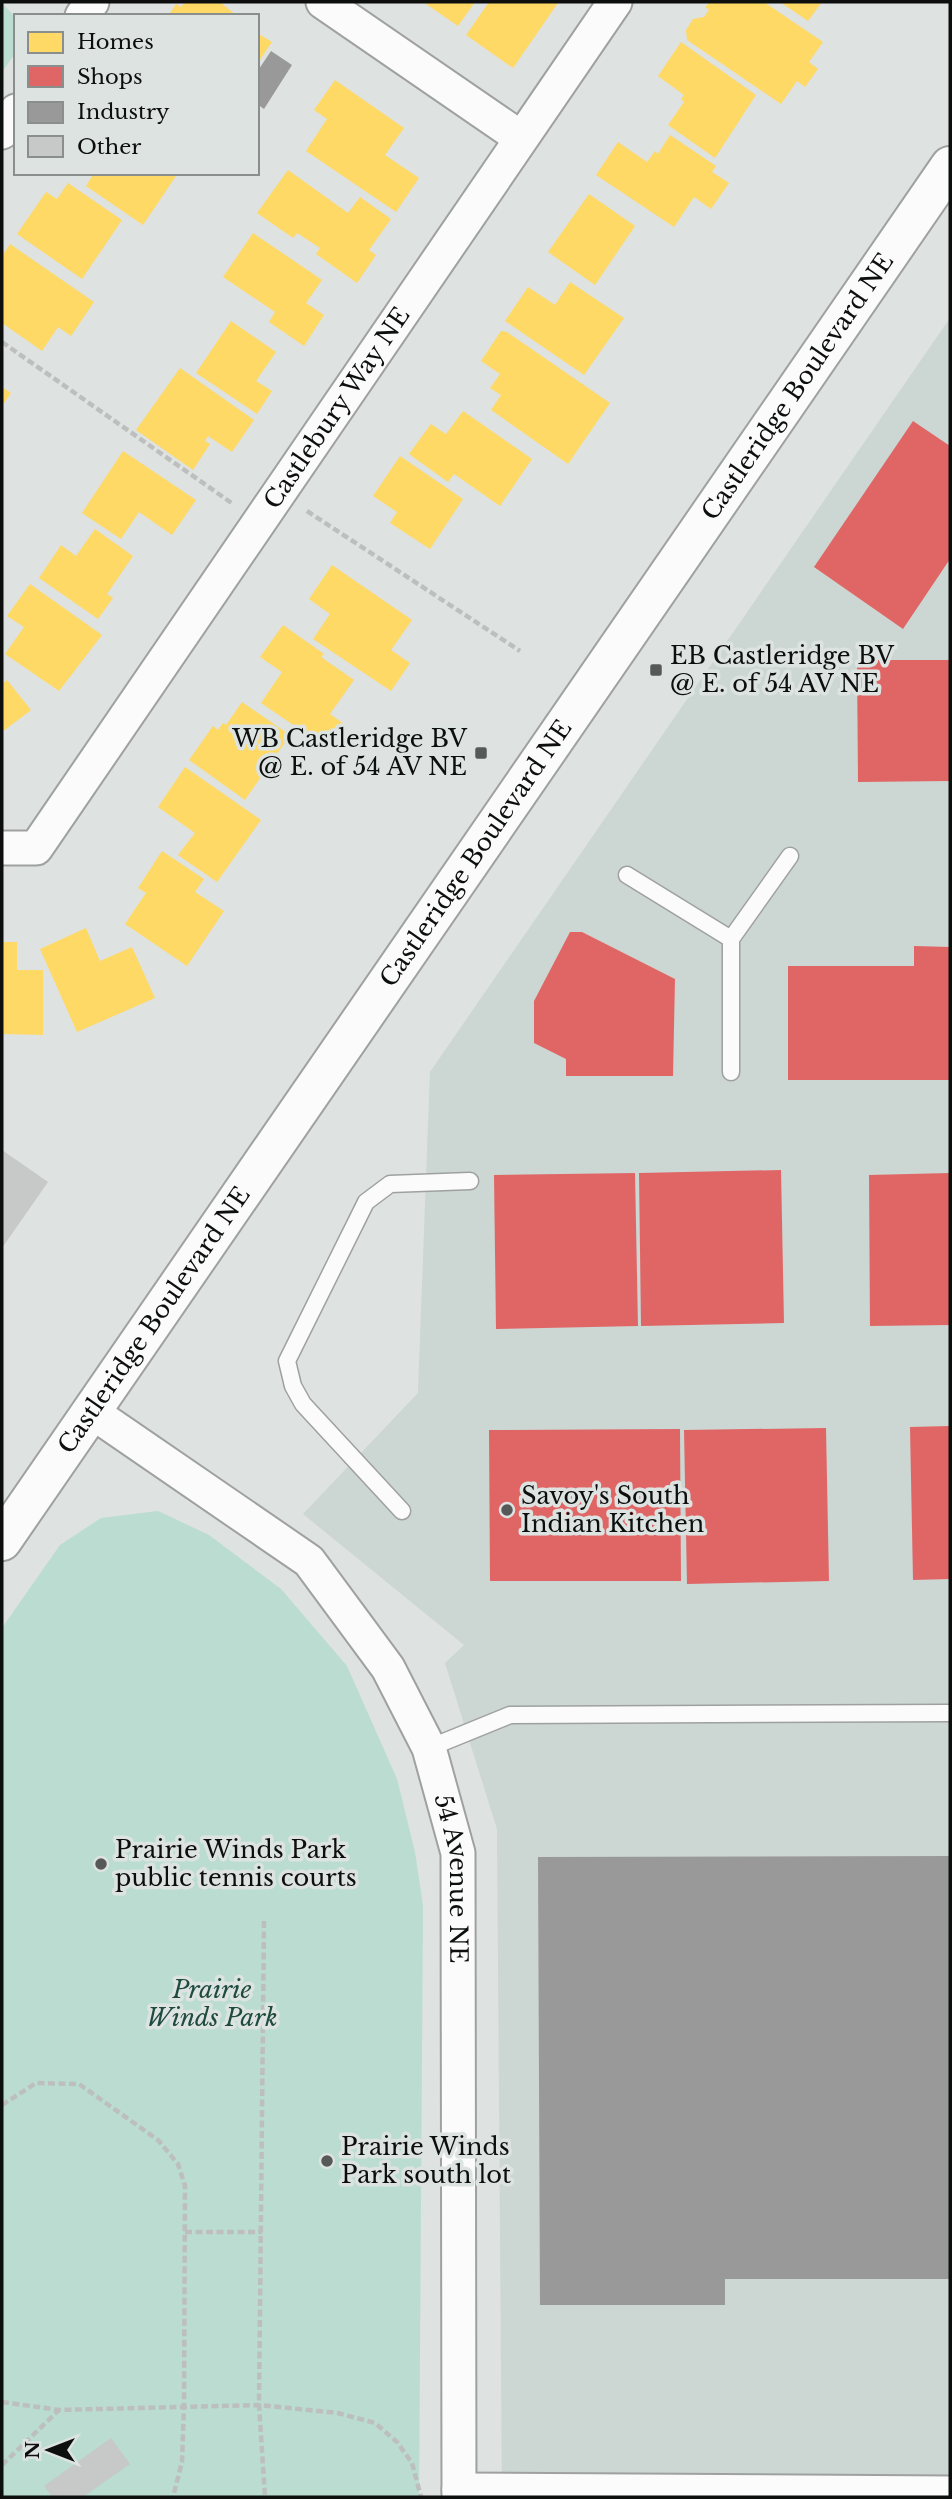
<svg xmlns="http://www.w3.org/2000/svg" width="952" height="2499" font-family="'Libre Baskerville',serif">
  <rect width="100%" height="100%" fill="#dee2e0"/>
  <polygon fill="#ccd6d2" points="950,318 950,2497 502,2497 497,1829 445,1663 464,1645 303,1514 418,1393 430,1072"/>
  <g fill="#badcd1">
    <polygon points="2,3 16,18 16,52 2,72"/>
    <polygon points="158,1511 209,1535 281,1589 347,1666 397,1779 415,1852 423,1906 419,2497 2,2497 2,1628 60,1545 101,1518"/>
  </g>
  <g fill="#ffd966">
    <polygon points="185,2 220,2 237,16 168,16 176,4 181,7"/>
    <polygon points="423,2 475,2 458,26"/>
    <polygon points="489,2 558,3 513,68 466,35"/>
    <polygon points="710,2 764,2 823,42 809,62 818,69 805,87 797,81 781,104 687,40 686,30 693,19 704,17 709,10 705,7"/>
    <polygon points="780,2 822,2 808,21"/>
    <polygon points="257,33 272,42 257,64"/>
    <polygon points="681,42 756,95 715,158 668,125 684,102 681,99 684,95 658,76"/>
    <polygon points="335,80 404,128 385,155 419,178 396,212 306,151 327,119 314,110"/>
    <polygon points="670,135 716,166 712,172 729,183 711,209 694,197 674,227 596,175 618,142 647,162 655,151 658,154"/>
    <polygon points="288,170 348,213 360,197 391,219 369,250 376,255 357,283 316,254 320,248 297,233 293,238 257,213"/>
    <polygon points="94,173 171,173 176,176 143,225 86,186"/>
    <polygon points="68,183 122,220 82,279 17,234 46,192 57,199"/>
    <polygon points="589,194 635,226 595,285 548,252"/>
    <polygon points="253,233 322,280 306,303 324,315 304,346 269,322 275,312 223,277"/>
    <polygon points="10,244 94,302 71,336 58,327 42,351 2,323 2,256"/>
    <polygon points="570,282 624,318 584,375 505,321 528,287 555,305"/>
    <polygon points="231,321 276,352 256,381 272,391 257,414 196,373"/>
    <polygon points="501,331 507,332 610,403 568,464 491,410 501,395 490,388 500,374 481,361"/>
    <polygon points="180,368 254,420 232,452 208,436 205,441 210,444 193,470 136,430"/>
    <polygon points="2,387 11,393 2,406"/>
    <polygon points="463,411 532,459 500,506 454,474 448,482 409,454 431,424 446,434"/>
    <polygon points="123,451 196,500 172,535 139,512 121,539 82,513"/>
    <polygon points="400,456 463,499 430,549 390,523 397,512 373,496"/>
    <polygon points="95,529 133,556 107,594 113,598 98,619 39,578 61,545 76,556"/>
    <polygon points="332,565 412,620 391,650 410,663 391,691 313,639 330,614 309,599"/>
    <polygon points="30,584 102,635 59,691 5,654 24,627 7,616"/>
    <polygon points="283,625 324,654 321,657 354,680 330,714 344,724 327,748 261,703 282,672 260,657"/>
    <polygon points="7,680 31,710 2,732 2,684"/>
    <polygon points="242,702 290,735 245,800 189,760 213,726 218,730 223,723 226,725"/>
    <polygon points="185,767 261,820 217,882 178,855 195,833 158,807"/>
    <polygon points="162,851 204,879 195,892 224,911 187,966 125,924 146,893 138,888"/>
    <polygon points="86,928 100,961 132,947 155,998 77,1032 40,949"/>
    <polygon points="2,942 17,942 17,970 43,970 43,1035 2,1034"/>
  </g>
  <g fill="#e06666">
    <polygon points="913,421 950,446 950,559 903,629 814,567"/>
    <polygon points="857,660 950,660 950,781 858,782"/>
    <polygon points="570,932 582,932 675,979 673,1076 566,1076 566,1059 534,1043 534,1001"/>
    <polygon points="914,946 950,947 950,1080 788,1080 788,966 914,966"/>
    <polygon points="781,1170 784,1323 641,1326 639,1173"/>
    <polygon points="635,1173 638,1326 496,1329 494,1175"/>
    <polygon points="950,1173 950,1325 870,1326 869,1175"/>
    <polygon points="950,1426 950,1579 913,1580 910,1427"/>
    <polygon points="826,1428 829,1581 687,1584 684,1430"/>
    <polygon points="680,1429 681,1581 490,1581 489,1430"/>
  </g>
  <g fill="#999">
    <polygon points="271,51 292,65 264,109 257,104 257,72"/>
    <polygon points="950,1856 950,2279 725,2279 725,2305 540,2305 538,1857"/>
  </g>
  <g fill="#c6c9c7">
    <polygon points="2,1150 48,1182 2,1248"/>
    <polygon points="111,2438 130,2464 83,2497 52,2497 44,2486"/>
  </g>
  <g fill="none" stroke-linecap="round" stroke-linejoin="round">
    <g stroke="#9fa1a0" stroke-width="19">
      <g id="lane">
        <polyline points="627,875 731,939"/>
        <polyline points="731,1072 731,939 790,856"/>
        <polyline points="402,1511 303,1404 293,1386 287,1361 366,1202 390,1184 470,1181"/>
        <polyline points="429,1748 510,1715 950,1713"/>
      </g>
    </g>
    <g stroke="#9fa1a0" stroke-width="37">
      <g id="street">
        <polyline points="323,2 521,138"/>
        <polyline points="82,16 92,2"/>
        <polyline points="2,132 16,111"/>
        <path id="s1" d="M2,848h34l579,-846"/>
        <path id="s2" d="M92,1412l217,149 79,107 41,80 29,105 1,644"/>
        <polyline points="459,2490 950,2493"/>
      </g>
    </g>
    <g stroke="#9fa1a0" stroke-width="42">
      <g id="secondary">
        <path id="s3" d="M2,1541l948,-1375"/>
      </g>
    </g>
    <g stroke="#bdbfbe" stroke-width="4.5" stroke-dasharray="7 3.5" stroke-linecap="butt">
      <polyline points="2,342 233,504"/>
      <polyline points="307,511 520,651"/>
      <polyline points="264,1921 259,2405 265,2497"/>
      <polyline points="2,2105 36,2083 79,2084 158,2140 178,2164 185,2186 184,2406 182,2462 173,2497"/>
      <polyline points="185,2232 262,2232"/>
      <polyline points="2,2402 59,2410 259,2405 338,2413 375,2423 397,2442 412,2463 421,2497"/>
      <polyline points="2,2465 59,2410"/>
    </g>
    <use href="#lane" stroke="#fafbfa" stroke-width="16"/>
    <use href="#street" stroke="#fafbfa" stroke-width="33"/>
    <use href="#secondary" stroke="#fafbfa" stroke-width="38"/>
  </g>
  <g fill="#565958" stroke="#dde3e1" stroke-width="2.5">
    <rect x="649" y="663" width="14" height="14" rx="3.5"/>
    <rect x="474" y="746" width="14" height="14" rx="3.5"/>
    <circle cx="507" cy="1510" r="7"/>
    <circle cx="101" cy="1864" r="7"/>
    <circle cx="327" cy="2161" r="7"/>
  </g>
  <g text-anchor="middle" stroke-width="7" stroke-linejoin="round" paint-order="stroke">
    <g font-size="24" fill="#0d0f0e" stroke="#dde3e1">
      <text dy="8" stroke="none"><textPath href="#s3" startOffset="1402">Castleridge Boulevard NE</textPath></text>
      <text dy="8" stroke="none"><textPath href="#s1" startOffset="567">Castlebury Way NE</textPath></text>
      <text dy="8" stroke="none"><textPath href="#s3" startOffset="835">Castleridge Boulevard NE</textPath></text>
      <text dy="8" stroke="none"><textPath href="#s3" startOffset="268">Castleridge Boulevard NE</textPath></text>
      <text dy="8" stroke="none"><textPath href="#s2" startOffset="620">54 Avenue NE</textPath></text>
    </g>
    <g font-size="24" fill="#0d0f0e" stroke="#dde3e1" text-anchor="start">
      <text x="670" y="664">EB Castleridge BV<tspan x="670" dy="28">@ E. of 54 AV NE</tspan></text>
      <text x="467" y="747" text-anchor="end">WB Castleridge BV<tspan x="467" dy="28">@ E. of 54 AV NE</tspan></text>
      <text x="521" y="1504">Savoy's South<tspan x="521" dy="28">Indian Kitchen</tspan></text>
      <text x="115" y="1858">Prairie Winds Park<tspan x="115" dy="28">public tennis courts</tspan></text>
      <text x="341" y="2155">Prairie Winds<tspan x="341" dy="28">Park south lot</tspan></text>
    </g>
    <g font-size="24" font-style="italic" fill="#1e4b3e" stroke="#dde3e1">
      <text x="212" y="1998">Prairie<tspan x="212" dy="28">Winds Park</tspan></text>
    </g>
  </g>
  <rect width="952" height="2499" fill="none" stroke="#0d0f0e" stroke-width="7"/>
  <rect x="14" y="14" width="245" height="161" fill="#dde3e1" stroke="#8a8e8d" stroke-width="2"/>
  <rect x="28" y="32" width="35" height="21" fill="#ffd966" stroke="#8a8e8d" stroke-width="2"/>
  <text x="77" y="49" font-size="21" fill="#0d0f0e">Homes</text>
  <rect x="28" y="66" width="35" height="21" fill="#e06666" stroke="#8a8e8d" stroke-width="2"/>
  <text x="77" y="84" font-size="21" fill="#0d0f0e">Shops</text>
  <rect x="28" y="102" width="35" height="21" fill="#999999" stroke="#8a8e8d" stroke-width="2"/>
  <text x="77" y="119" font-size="21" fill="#0d0f0e">Industry</text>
  <rect x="28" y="136" width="35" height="21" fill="#c6c9c7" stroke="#8a8e8d" stroke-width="2"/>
  <text x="77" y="154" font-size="21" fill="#0d0f0e">Other</text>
  <g transform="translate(49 2450) rotate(270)" stroke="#dde3e1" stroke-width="5" paint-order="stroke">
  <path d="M0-5L12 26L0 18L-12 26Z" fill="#0d0f0e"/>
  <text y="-10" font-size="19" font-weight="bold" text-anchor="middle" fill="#0d0f0e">N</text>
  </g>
</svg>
